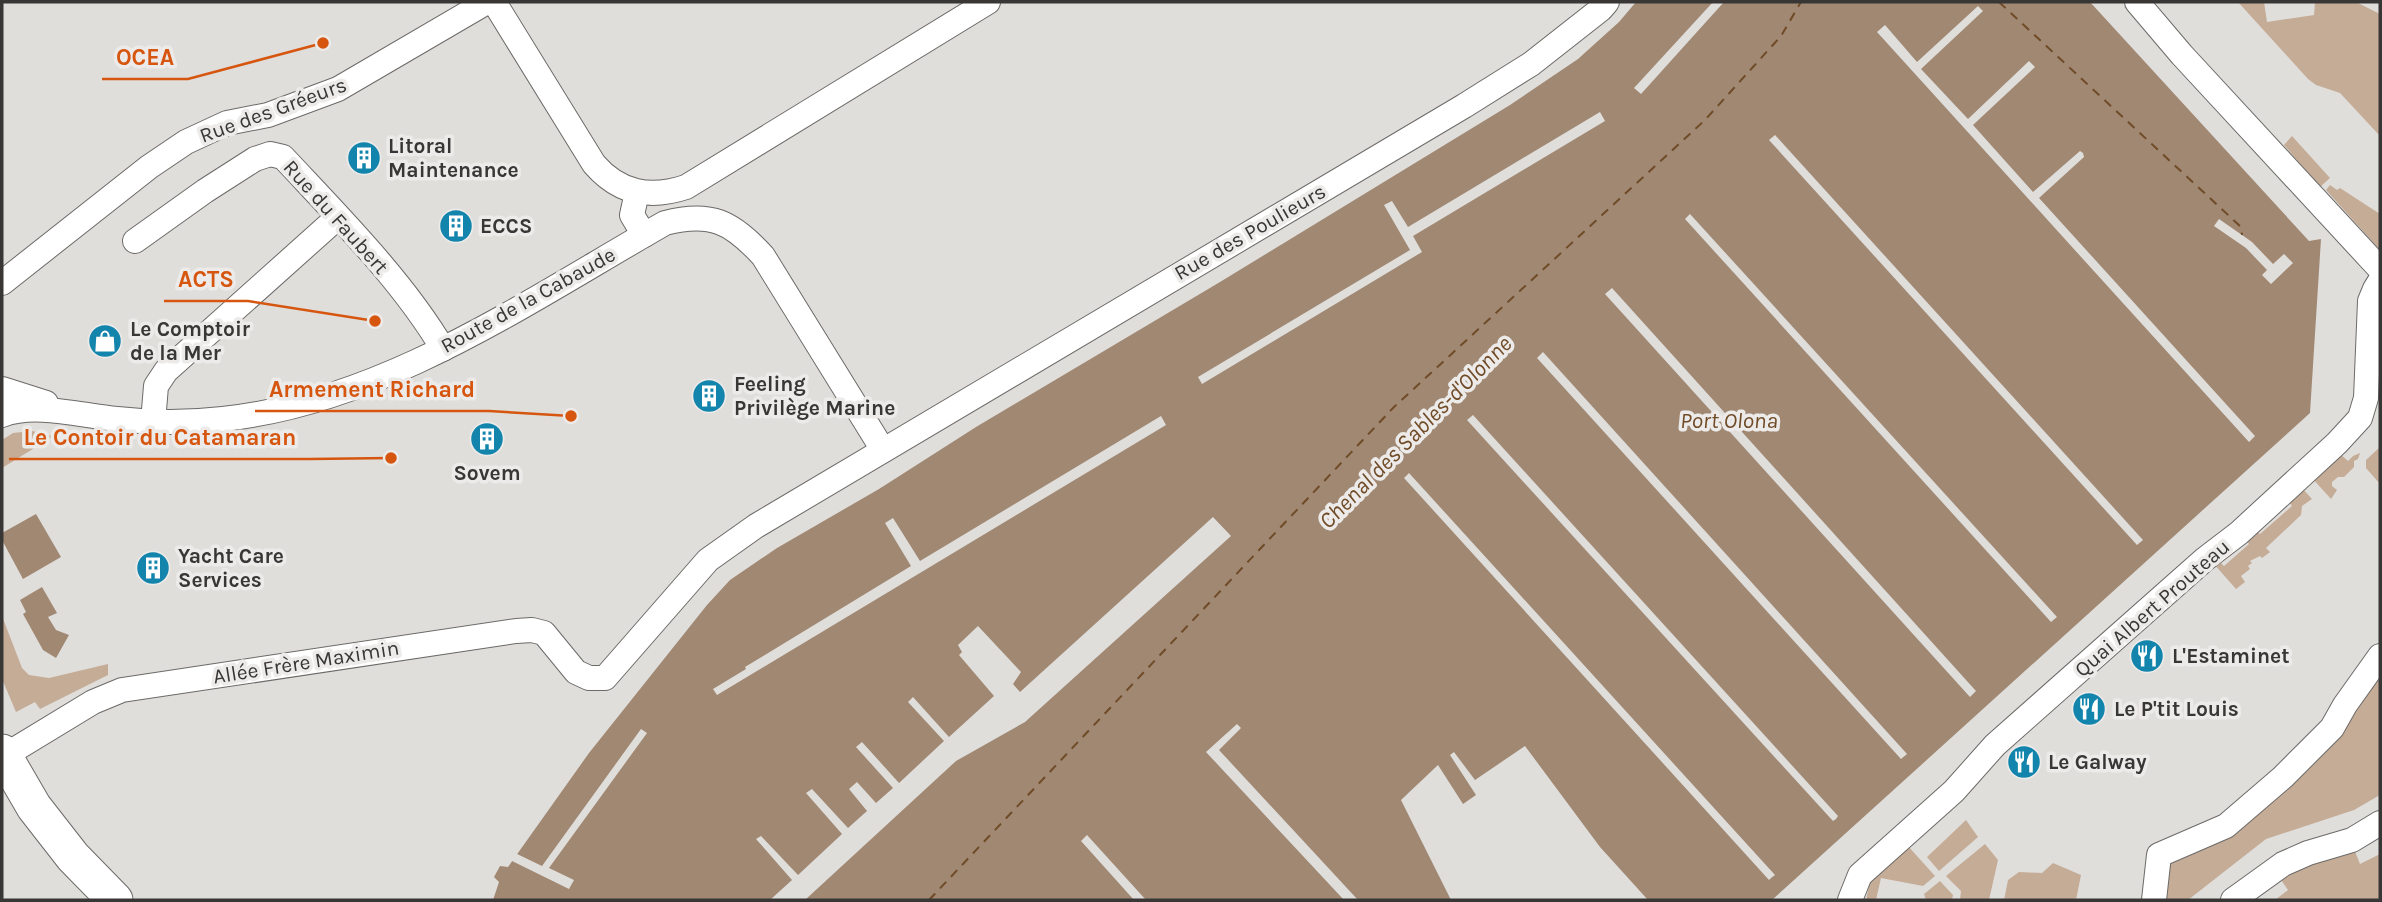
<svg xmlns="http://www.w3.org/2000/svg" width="2382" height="902" font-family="Karla,sans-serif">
  <rect width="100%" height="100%" fill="#e0dedb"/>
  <g fill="#c5ac97">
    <polygon points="2238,2 2264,2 2267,22 2314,15 2315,2 2356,2 2380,14 2380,136 2340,93 2316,85 2308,79"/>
    <polygon points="2292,136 2330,178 2320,187 2284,145"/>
    <polygon points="2330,185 2337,190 2340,188 2380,214 2380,250 2326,190"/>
    <polygon points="32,431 54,436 2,468 2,440 13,433"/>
    <polygon points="2380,447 2380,484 2366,468 2366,460"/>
    <polygon points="2360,453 2358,459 2354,461 2354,467 2344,477 2338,477 2332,482 2332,486 2337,490 2331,499 2312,478 2340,454 2348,461 2353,456"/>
    <polygon points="2301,487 2312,499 2302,506 2301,515 2266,548 2270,552 2262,558 2260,556 2250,561 2252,563 2248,566 2250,569 2241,576 2245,582 2236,589 2213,563 2217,559 2224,566 2249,544 2244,538 2254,529 2260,534 2292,506 2287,499"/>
    <polygon points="2,616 22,668 29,675 49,678 108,664 108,675 40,709 35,702 16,712 2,679"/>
    <polygon points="2380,674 2380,795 2354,810 2266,839 2188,900 2163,900 2168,860 2226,834"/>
    <polygon points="1966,820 1978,837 1939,871 1927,857"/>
    <polygon points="1985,844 1998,860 1989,900 1960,900 1961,891 1946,876"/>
    <polygon points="2352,844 2360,864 2380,854 2380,897 2377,900 2275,900 2288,890 2279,877"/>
    <polygon points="1908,846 1935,876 1923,886 1881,878 1876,900 1866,900 1870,882"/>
    <polygon points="2053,863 2081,875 2076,900 2004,900 2008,880 2019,872 2042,873"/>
    <polygon points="1940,881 1953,895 1952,900 1926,900 1924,894"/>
  </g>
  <g fill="#a08873">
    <polygon points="1636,2 2090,2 2309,241 2321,239 2310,413 1772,900 1648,900 1600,847 1525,746 1475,780 1454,752 1450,755 1476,795 1463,804 1438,765 1401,800 1451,900 493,900 499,882 494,877 500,866 508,867 589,753 707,605 730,580 777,548 879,489 976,427 1220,282 1510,105 1578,59 1619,22"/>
    <polygon points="36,514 61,557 23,579 2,540 2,533"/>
    <polygon points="42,587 57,613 48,617 56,630 69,635 56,658 43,650 23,614 26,612 20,600"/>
  </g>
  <g fill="#e0dedb">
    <polygon points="1713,2 1724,2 1641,94 1634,88"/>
    <polygon points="1978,6 1983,11 1921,69 1968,119 2029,61 2035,67 1973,125 2033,192 2080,151 2083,153 2084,157 2039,198 2255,436 2249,442 1877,32 1885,25 1917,62"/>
    <polygon points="1600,112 1605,121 1413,236 1422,252 1202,384 1198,377 1410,250 1384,205 1392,201 1408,227"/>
    <polygon points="1775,135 2143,540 2137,545 1769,140"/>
    <polygon points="1690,214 2057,617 2051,622 1685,219"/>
    <polygon points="2219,219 2252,242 2273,264 2284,254 2293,263 2271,284 2262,275 2267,270 2246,248 2214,226"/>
    <polygon points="1612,288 1976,691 1970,697 1605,294"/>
    <polygon points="1543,352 1907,754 1901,759 1537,358"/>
    <polygon points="1473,415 1838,816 1836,819 1833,821 1467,420"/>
    <polygon points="1161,416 1166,425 717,695 713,689 746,669 745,667 911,566 885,523 893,518 920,561"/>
    <polygon points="1409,473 1775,875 1771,878 1769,880 1404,478"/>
    <polygon points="1213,517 1231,536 1025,722 956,761 805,900 770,900 792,880 756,839 761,836 798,875 842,834 806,793 812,789 848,828 867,811 849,789 857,782 876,803 893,788 856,747 862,742 899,783 944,741 908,702 913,697 949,737 994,696 959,655 962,652 958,645 978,626 1021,672 1013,684 1020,692"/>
    <polygon points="1237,724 1241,728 1219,750 1358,900 1344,900 1206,752"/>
    <polygon points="641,729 647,733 549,868 574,880 569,889 510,860 515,853 542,866"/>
    <polygon points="1087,835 1146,900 1134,900 1081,841"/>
  </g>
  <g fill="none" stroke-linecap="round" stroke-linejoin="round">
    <g stroke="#704b27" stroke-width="2" stroke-dasharray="9 7" stroke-linecap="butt">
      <polyline points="1999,2 2241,227 2242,235"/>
      <polyline points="929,900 1393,408 1705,120 1781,36 1801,2"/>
    </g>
    <g stroke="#6c6a68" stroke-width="26">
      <g id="minor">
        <path d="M494,2l100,162c25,29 56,35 92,23l302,-185"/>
        <polyline points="2137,2 2182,55 2380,269"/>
        <polyline points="637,192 632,215 644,235"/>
        <path d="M135,241l70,-50 50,-32 15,-5 13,3c54,58 120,124 160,192"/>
        <polyline points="2,283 149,167 186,142 227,123 268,115 338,89 487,2"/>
        <polyline points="2,389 46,403"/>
        <path d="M2,415c33,-13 80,1 115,4 35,4 71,4 106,0 161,-17 305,-118 442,-196 46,-12 67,-1 98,33l120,194"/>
        <polyline points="153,422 156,386 166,371 338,217"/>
        <polyline points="4,756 93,702 122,690 516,631 532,630 544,633 576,672 589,678 605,678 708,560 756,526 1464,106 1531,64 1601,9 1607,2"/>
        <polyline points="1850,900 1860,875 1954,791 1995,745 2205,559 2239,533 2337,443 2360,418 2366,398 2370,301 2375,289 2380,281"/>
        <polyline points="2154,900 2159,855 2226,826 2283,777 2332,728 2345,705 2380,656"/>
        <polyline points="2233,900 2283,864 2308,853 2352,840 2380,823"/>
      </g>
    </g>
    <g stroke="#6c6a68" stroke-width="37">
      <polyline id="secondary" points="2,752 34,807 73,857 115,900"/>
    </g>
    <use href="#minor" stroke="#fff" stroke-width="24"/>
    <use href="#secondary" stroke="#fff" stroke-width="35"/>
  </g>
  <defs>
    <g id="building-disc" transform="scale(1.75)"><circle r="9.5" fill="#1384ab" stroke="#edebe9"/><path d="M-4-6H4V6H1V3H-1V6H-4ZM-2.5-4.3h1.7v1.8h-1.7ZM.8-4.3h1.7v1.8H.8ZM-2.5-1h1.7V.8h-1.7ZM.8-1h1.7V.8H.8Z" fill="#fff"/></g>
    <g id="shop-disc" transform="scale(1.75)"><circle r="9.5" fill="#1384ab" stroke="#edebe9"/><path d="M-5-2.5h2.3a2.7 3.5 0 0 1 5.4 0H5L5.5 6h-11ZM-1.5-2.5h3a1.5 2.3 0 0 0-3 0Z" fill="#fff"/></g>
    <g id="restaurant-disc" transform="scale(1.75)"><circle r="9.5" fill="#1384ab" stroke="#edebe9"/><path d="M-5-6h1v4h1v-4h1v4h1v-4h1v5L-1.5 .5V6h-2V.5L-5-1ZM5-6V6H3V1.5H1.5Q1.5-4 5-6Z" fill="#fff"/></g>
  </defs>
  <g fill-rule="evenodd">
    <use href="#building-disc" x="364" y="158"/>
    <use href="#building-disc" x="456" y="226"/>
    <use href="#shop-disc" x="105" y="341"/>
    <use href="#building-disc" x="709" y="396"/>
    <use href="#building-disc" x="487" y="439"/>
    <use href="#building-disc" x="153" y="568"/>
    <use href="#restaurant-disc" x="2147" y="656"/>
    <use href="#restaurant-disc" x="2089" y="709"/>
    <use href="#restaurant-disc" x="2024" y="762"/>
  </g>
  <g text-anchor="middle" stroke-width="7" stroke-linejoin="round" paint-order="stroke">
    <g font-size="21" fill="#383736" stroke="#edebe9">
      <text transform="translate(273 110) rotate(-20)" y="7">Rue des Gréeurs</text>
      <text transform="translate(336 217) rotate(48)" y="7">Rue du Faubert</text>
      <text transform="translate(1250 232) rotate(-30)" y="7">Rue des Poulieurs</text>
      <text transform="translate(528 300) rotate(-29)" y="7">Route de la Cabaude</text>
      <text transform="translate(2152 608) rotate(-41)" y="7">Quai Albert Prouteau</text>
      <text transform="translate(306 662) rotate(-9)" y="7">Allée Frère Maximin</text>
    </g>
    <g font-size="21" font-weight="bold" fill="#383736" stroke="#edebe9" text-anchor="start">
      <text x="388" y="153">Litoral<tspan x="388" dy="24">Maintenance</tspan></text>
      <text x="480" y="233">ECCS</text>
      <text x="130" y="336">Le Comptoir<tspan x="130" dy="24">de la Mer</tspan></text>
      <text x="734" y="391">Feeling<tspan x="734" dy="24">Privilège Marine</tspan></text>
      <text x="487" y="480" text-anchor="middle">Sovem</text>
      <text x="178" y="563">Yacht Care<tspan x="178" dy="24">Services</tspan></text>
      <text x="2172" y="663">L'Estaminet</text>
      <text x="2114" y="716">Le P'tit Louis</text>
      <text x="2048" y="769">Le Galway</text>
    </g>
    <g font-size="23" font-style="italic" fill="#704b27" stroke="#edebe9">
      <text x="1729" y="428">Port Olona</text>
      <text transform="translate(1415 432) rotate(-45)" y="8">Chenal des Sables-d'Olonne</text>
    </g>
  </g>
  <path fill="none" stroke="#d65610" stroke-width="2.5" d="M323 43L188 79H102M375 321L248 301H164M571 416L489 411H255M391 458L310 459H9"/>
  <g fill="#d65610" stroke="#edebe9" stroke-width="2.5">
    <circle cx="323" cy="43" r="7"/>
    <circle cx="375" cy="321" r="7"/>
    <circle cx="571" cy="416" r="7"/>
    <circle cx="391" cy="458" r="7"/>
  </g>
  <g font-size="23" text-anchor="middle" font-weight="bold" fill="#d65610" stroke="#edebe9" stroke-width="7" stroke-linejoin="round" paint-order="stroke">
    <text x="145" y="65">OCEA</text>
    <text x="206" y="287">ACTS</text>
    <text x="372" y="397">Armement Richard</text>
    <text x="160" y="445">Le Contoir du Catamaran</text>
  </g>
  <rect width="2382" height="902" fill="none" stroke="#383736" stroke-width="7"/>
</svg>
